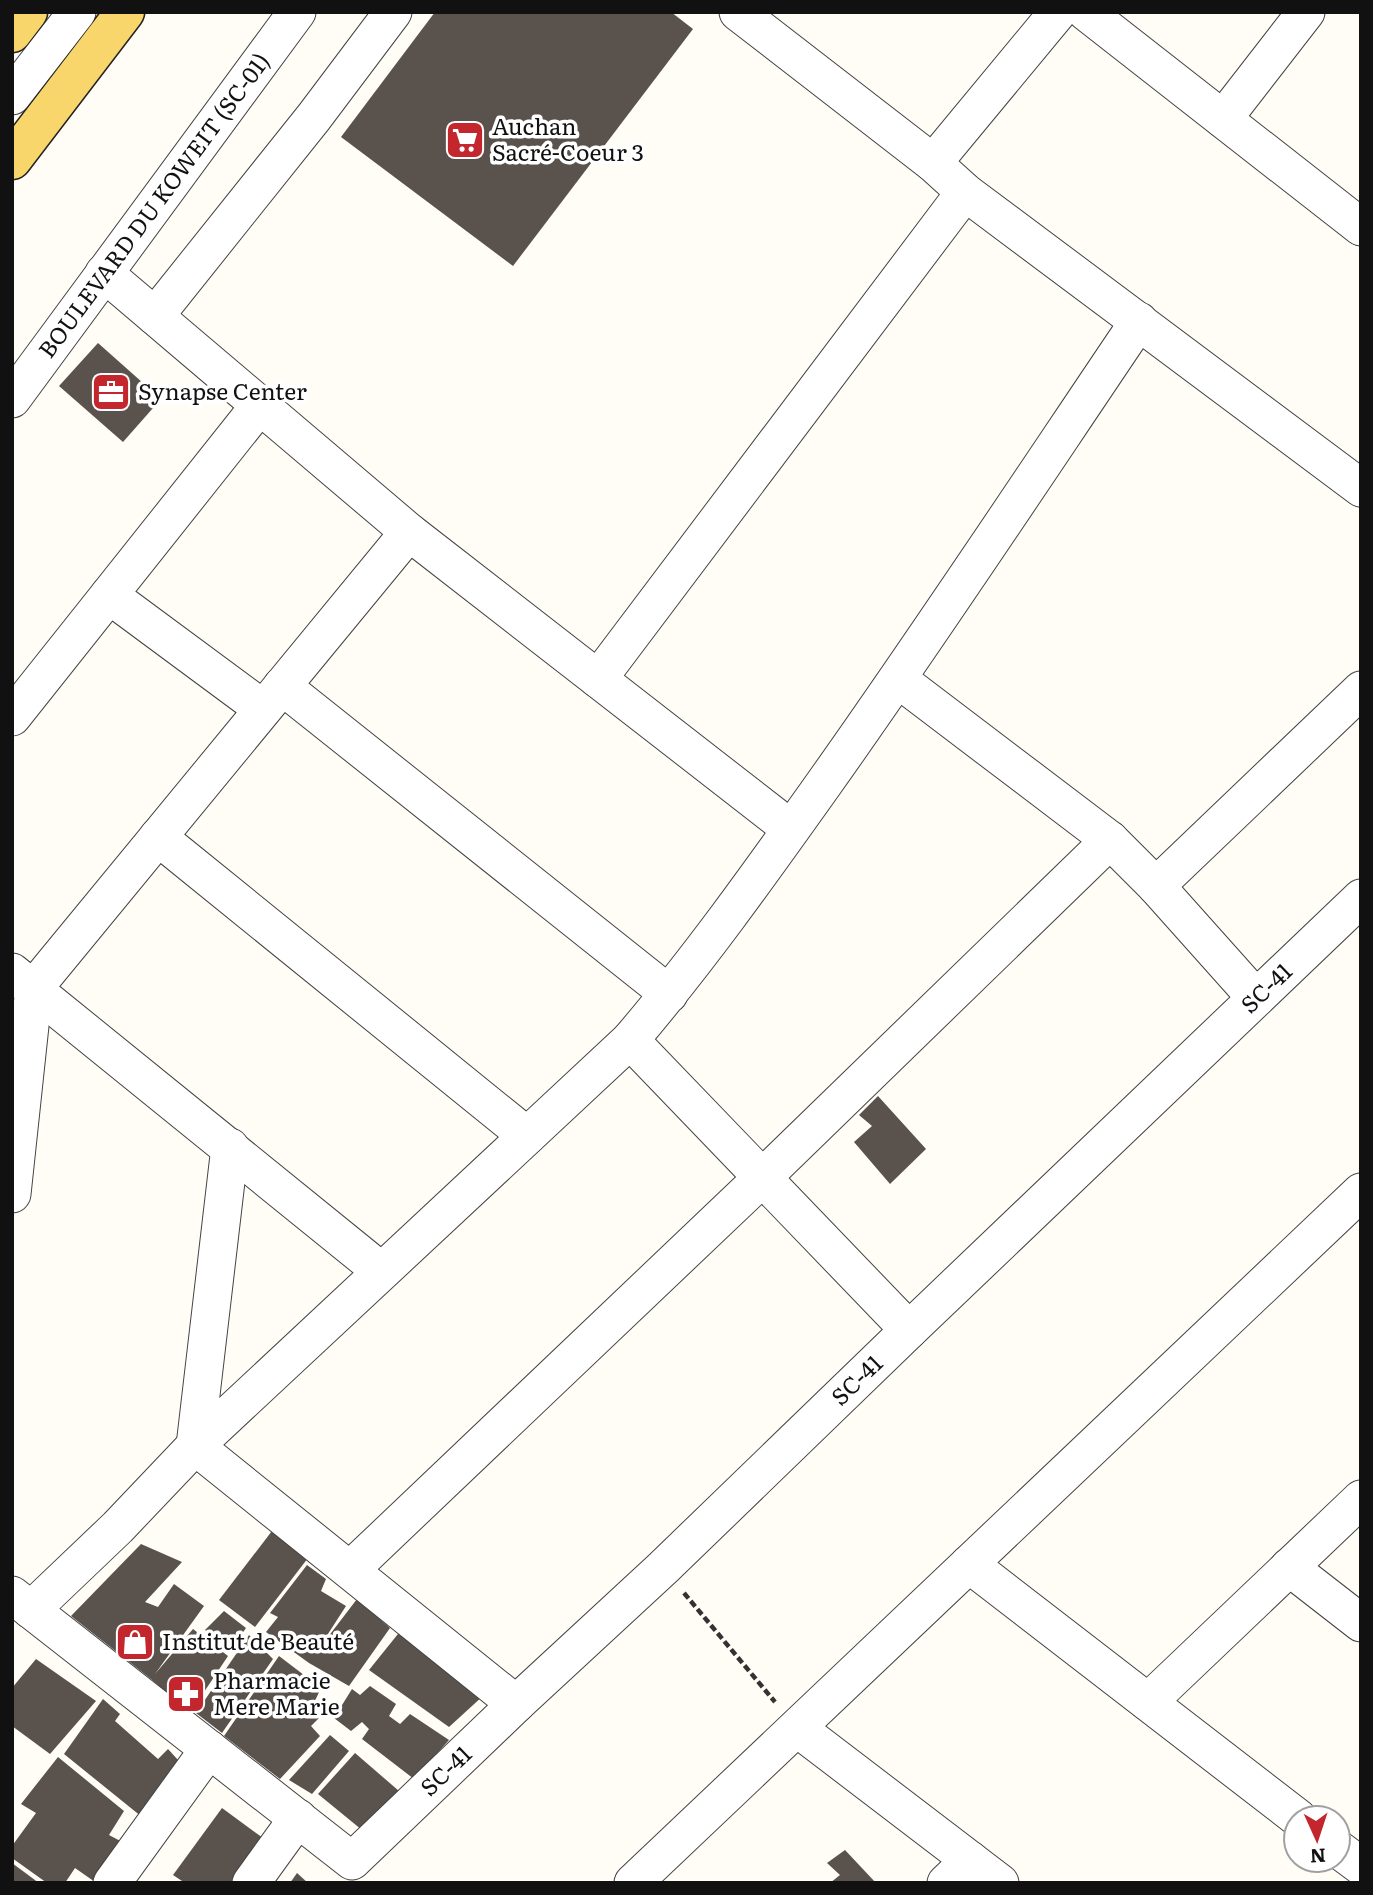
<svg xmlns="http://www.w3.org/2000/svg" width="1373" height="1895" font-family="Literata,serif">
  <rect width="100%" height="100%" fill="#fffdf5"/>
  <g fill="#5a524d">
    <polygon points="435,12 671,12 693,29 513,266 341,137"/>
    <polygon points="98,343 161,399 123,442 59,386"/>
    <polygon points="878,1096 926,1149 890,1184 854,1142 872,1126 859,1115"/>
    <polygon points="275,1527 308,1558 255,1627 219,1600"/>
    <polygon points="141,1544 182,1562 145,1602 158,1607 174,1584 204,1606 155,1674 193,1629 228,1656 190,1713 151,1679 71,1616"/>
    <polygon points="307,1565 326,1579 321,1591 346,1606 315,1654 357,1599 390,1628 349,1686 309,1663 266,1632 278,1617 270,1613"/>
    <polygon points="224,1611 246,1628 232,1648 205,1630"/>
    <polygon points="402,1629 484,1695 449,1727 369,1670"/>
    <polygon points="249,1635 273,1659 222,1733 196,1713"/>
    <polygon points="279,1656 321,1688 312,1707 321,1716 311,1726 320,1736 280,1779 224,1736"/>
    <polygon points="36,1659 96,1701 50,1754 12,1726 12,1688"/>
    <polygon points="370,1686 396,1704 389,1716 400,1724 410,1714 449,1740 414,1779 362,1739 369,1729 362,1722 351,1731 334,1718 352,1689 360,1695"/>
    <polygon points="103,1699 120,1714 115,1721 158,1759 168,1749 178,1760 179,1780 142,1817 64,1754"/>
    <polygon points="330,1735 349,1751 312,1794 289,1780"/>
    <polygon points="355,1753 399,1791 362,1830 318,1794"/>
    <polygon points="58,1757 124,1811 109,1835 126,1844 95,1882 75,1868 65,1883 47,1883 12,1858 12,1846 36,1813 21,1804"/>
    <polygon points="222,1808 263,1838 231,1883 185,1883 173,1875"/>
    <polygon points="845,1850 876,1883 830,1883 840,1875 827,1863"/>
    <polygon points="12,1863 39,1883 12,1883"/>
    <polygon points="297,1873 308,1883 290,1883"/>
  </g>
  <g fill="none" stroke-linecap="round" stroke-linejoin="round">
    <g stroke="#444" stroke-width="39">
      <g id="minor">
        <polyline points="738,12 933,163 965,192 1361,488"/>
        <polyline points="1086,12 1361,227"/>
        <polyline points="12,96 77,12"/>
        <polyline points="1223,119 1306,12"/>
        <polyline points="933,163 1058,12"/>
        <polyline points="104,273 409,532 791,829"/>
        <polyline points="155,316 314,117 393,12"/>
        <path id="s1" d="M12,399l285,-387"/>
        <polyline points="109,595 263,709"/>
        <polyline points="598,679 965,192"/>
        <polyline points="898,679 1110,840 1156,886 1256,998"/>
        <polyline points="282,686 669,994"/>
        <polyline points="12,717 260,405"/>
        <polyline points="158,837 527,1136"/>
        <polyline points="1156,886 1361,690"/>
        <polyline points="12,972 381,1271"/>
        <polyline points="630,1040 909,1330"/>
        <polyline points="230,1147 195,1446 516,1704"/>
        <polyline points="12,1194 34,988 409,532"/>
        <polyline points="969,1564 1298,1818"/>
        <polyline points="1289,1567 1361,1623"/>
        <polyline points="350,1570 762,1178 1110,840"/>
        <path id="s2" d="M12,1595l340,266 164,-157 147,-136 246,-238 452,-432"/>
        <path d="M31,1610l87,-83 77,-81 435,-406c70,-82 133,-171 195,-258 108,-152 210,-307 314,-461"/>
        <polyline points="1148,1702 1361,1499"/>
        <polyline points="797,1728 1000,1883"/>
        <polyline points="1338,1849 1361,1866"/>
        <polyline points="112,1883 209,1749"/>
        <polyline points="251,1883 298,1818"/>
        <polyline points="633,1883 1361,1192"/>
        <polyline points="946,1883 970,1860"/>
      </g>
    </g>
    <g stroke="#222" stroke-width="41">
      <g id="major">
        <polyline points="12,33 28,12"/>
        <polyline points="12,160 125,12"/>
      </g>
    </g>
    <polyline stroke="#333" stroke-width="4.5" stroke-dasharray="7 3.5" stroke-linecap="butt" points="684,1593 775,1702"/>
    <use href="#minor" stroke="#fff" stroke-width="37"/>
    <use href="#major" stroke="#f9d66b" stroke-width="38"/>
  </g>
  <defs>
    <g id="supermarket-square" transform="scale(2.0125)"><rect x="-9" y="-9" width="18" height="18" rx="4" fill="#c4262e" stroke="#fff"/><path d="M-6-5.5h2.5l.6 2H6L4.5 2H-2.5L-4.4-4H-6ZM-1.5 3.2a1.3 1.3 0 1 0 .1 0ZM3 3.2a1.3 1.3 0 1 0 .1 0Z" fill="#fff"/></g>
    <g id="office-square" transform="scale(2.0125)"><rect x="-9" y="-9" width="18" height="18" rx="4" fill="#c4262e" stroke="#fff"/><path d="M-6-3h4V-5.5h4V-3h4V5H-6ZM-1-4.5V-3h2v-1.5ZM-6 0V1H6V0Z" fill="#fff"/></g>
    <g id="shop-square" transform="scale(2.0125)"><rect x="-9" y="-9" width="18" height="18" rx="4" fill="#c4262e" stroke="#fff"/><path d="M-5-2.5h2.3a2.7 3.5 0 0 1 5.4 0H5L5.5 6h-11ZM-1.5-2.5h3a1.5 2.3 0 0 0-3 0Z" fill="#fff"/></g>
    <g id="pharmacy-square" transform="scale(2.0125)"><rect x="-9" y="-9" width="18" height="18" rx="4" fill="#c4262e" stroke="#fff"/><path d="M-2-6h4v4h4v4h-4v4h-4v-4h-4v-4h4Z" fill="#fff"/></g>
  </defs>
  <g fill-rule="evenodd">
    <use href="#supermarket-square" x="465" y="140"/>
    <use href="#office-square" x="111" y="392"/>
    <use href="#shop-square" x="135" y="1642"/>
    <use href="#pharmacy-square" x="186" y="1694"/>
  </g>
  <g text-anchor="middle" stroke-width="7" stroke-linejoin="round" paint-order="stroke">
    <g font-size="23" fill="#111" stroke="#fff" text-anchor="start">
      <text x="492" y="135">Auchan<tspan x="492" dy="26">Sacré-Coeur 3</tspan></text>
      <text x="138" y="400">Synapse Center</text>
      <text x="162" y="1650">Institut de Beauté</text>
      <text x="213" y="1689">Pharmacie<tspan x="213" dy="26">Mere Marie</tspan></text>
    </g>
    <g font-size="23" fill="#111" stroke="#fff">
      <text dy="8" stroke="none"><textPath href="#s1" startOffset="240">BOULEVARD DU KOWEIT (SC-01)</textPath></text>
      <text dy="8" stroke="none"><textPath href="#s2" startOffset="1696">SC-41</textPath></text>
      <text dy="8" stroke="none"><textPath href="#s2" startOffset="1129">SC-41</textPath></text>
      <text dy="8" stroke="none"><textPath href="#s2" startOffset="562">SC-41</textPath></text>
    </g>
  </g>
  <rect width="1373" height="1895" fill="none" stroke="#111111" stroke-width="28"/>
  <g transform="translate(1317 1839) rotate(177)"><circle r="33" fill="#ffffff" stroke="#a0a0a0" stroke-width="2"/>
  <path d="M0-5L12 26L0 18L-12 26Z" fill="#c4262e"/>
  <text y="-10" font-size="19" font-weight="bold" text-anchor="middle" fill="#111111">N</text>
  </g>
</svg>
